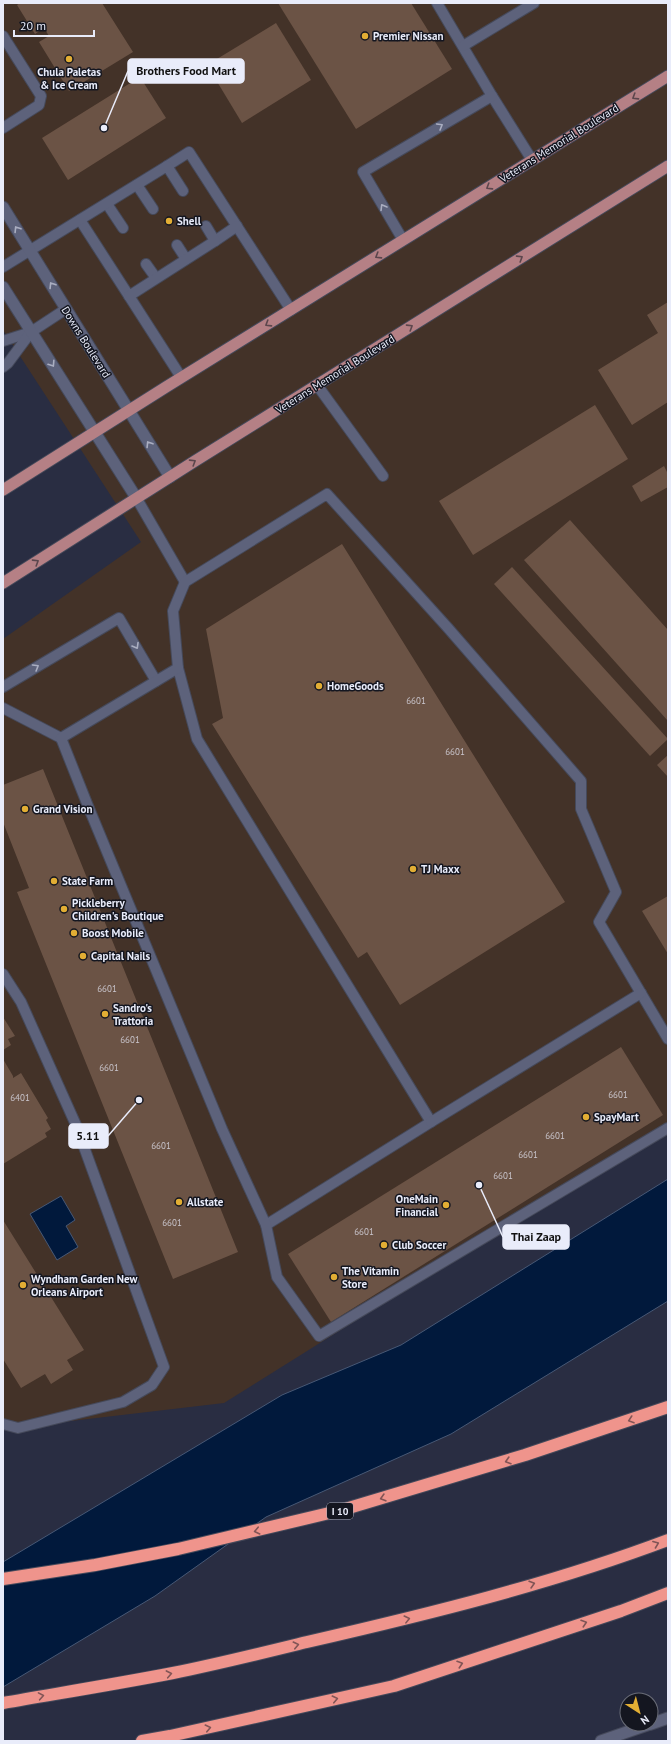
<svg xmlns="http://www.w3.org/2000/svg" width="671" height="1744" font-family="'PT Sans',sans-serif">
  <rect width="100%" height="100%" fill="#292d42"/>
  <polygon fill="#433228" points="3,3 668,3 668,1125 224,1403 3,1429 3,639 141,542 3,330"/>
  <g fill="#01193c" stroke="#475875">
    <polygon points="668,1179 668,1301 451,1434 266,1517 155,1596 3,1687 3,1562 282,1395 401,1345"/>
    <polygon points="61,1196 75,1220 66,1226 78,1247 57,1260 30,1214"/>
  </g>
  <g fill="#6b5345">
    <polygon points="20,3 102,3 133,52 69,91 39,42 49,36 44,28 35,34 17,5"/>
    <polygon points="278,3 411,3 452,69 356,129"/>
    <polygon points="276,23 311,80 242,123 207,65"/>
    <polygon points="140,77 166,118 68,180 42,138"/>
    <polygon points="668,302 668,402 632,425 598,370 658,333 647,315"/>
    <polygon points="595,405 628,459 473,555 439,501"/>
    <polygon points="664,466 668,474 668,487 641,502 632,486"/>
    <polygon points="570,520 668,630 668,721 524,560"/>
    <polygon points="342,544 565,902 400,1005 367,952 358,958 212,724 223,718 206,629"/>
    <polygon points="512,567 668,739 650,756 494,584"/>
    <polygon points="668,755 668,777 657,765"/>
    <polygon points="43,769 238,1252 173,1279 17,892 29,888 3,822 3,785"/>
    <polygon points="668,896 668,954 642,911"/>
    <polygon points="3,1017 15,1036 8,1039 11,1045 3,1050"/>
    <polygon points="621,1047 663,1115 331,1322 288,1254"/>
    <polygon points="3,1059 13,1076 13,1078 21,1073 48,1118 46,1120 51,1129 45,1133 47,1137 3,1164"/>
    <polygon points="3,1220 84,1350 67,1360 73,1370 51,1384 45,1374 21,1388 3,1359"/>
  </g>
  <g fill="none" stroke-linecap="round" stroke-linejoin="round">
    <g stroke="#45495a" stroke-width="12">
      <g id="service">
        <polyline points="437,3 492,96 532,160"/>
        <polyline points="3,36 41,96 39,105 3,128"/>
        <polyline points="463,46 534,3"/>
        <polyline points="167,166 189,152 291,310"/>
        <polyline points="137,185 153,209"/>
        <polyline points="107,204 123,228"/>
        <polyline points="80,220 129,296"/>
        <polyline points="403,240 363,172 492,96"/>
        <polyline points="215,241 237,226"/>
        <polyline points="177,245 186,259"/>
        <polyline points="146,264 156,278"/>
        <polyline points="3,267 167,166 183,191"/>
        <polyline points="3,341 31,332 66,309"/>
        <polyline points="3,367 8,363 31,332"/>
        <polyline points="181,377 129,296 215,241 206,226"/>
        <polyline points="317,385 383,476"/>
        <polyline points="137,499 185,582"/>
        <polyline points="178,668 197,739 431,1122 266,1225"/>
        <polyline points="3,687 119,618 156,681"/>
        <polyline points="3,708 61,738"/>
        <polyline points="3,974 21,1002 76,1125 164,1367 152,1385 123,1402 18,1428 3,1424"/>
        <polyline points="668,1039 599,922 616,892 581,809 581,781 448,628 327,494 185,582 173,611 178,668 61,738 88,806 222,1129 266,1225 277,1277 319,1336 668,1128"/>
        <polyline points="431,1122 641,993"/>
      </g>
    </g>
    <g stroke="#45495a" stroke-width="13">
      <g id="minor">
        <polyline points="651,1724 668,1718"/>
        <polyline points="601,1741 650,1724"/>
      </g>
    </g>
    <g stroke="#45495a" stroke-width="13">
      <g id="tertiary">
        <polyline points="3,207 170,477"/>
        <polyline points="3,287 137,499"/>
      </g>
    </g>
    <g stroke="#45495a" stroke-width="13">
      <g id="primary">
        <polyline points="3,490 166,387 668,76"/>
        <polyline points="3,583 195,461 668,166"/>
      </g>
    </g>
    <g stroke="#45495a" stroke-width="14">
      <g id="motorway">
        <polyline points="3,1579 95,1565 178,1549 342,1510 525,1455 668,1407"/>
        <path d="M3,1703c57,-10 113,-19 170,-30 45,-9 89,-20 134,-31 122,-28 244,-58 361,-102"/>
        <polyline points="142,1741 170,1736 394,1686 621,1611 668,1593"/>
      </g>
    </g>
    <use href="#service" stroke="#5d627b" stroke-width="10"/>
    <use href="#minor" stroke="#5d627b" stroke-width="11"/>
    <use href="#tertiary" stroke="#5d627b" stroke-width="11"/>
    <use href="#primary" stroke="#b58085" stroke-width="11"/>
    <use href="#motorway" stroke="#ef948c" stroke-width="12"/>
  </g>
  <defs><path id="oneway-chevron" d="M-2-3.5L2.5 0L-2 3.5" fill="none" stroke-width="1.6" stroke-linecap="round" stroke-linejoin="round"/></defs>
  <g stroke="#5c464d">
    <use href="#oneway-chevron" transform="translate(635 97) rotate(148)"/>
    <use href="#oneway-chevron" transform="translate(489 187) rotate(148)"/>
    <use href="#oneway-chevron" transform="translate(378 256) rotate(148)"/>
    <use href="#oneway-chevron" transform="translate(520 258) rotate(-32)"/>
    <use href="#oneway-chevron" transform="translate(268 324) rotate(148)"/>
    <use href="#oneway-chevron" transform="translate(410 327) rotate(-32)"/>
    <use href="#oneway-chevron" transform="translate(193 462) rotate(-32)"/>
    <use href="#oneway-chevron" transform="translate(36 562) rotate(-32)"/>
  </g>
  <g stroke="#aaaec1">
    <use href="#oneway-chevron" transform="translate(440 126) rotate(-30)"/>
    <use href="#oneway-chevron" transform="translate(383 207) rotate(-121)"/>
    <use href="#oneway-chevron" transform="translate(17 229) rotate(-122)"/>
    <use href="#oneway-chevron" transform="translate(52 285) rotate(-122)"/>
    <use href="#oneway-chevron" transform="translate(52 364) rotate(57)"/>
    <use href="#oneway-chevron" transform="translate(149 444) rotate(-122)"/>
    <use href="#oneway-chevron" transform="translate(136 646) rotate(60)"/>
    <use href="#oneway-chevron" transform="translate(36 667) rotate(-31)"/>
  </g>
  <g stroke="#825556">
    <use href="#oneway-chevron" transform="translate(631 1420) rotate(161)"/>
    <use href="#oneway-chevron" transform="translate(508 1461) rotate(163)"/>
    <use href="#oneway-chevron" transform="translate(383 1498) rotate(164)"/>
    <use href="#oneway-chevron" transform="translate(257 1531) rotate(167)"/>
    <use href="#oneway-chevron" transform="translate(656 1544) rotate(-21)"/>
    <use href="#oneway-chevron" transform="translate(532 1584) rotate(-16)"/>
    <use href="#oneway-chevron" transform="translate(407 1619) rotate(-14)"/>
    <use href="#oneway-chevron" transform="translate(584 1623) rotate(-18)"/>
    <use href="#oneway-chevron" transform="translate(296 1645) rotate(-13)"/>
    <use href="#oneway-chevron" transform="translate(460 1664) rotate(-18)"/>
    <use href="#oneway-chevron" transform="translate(169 1674) rotate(-11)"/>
    <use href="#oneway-chevron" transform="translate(41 1696) rotate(-10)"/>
    <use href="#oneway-chevron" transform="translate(335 1699) rotate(-13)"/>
    <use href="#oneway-chevron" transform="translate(208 1728) rotate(-13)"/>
  </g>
  <g fill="#e2ae34" stroke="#141620" stroke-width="1.5">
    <circle cx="365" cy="36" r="4"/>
    <circle cx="69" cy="59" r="4"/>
    <circle cx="169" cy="221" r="4"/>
    <circle cx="319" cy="686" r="4"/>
    <circle cx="25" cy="809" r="4"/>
    <circle cx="413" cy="869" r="4"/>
    <circle cx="54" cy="881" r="4"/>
    <circle cx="64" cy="909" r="4"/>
    <circle cx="74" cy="933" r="4"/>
    <circle cx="83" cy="956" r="4"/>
    <circle cx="105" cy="1014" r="4"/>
    <circle cx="586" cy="1117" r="4"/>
    <circle cx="179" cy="1202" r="4"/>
    <circle cx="446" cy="1205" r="4"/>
    <circle cx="384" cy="1245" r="4"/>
    <circle cx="334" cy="1277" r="4"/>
    <circle cx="23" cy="1285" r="4"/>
  </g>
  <g text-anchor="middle" stroke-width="3" stroke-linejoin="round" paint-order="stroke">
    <g font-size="9" fill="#cac6cd">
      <text x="416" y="704">6601</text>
      <text x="455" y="755">6601</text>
      <text x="107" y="992">6601</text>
      <text x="130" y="1043">6601</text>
      <text x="109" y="1071">6601</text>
      <text x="618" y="1098">6601</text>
      <text x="20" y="1101">6401</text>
      <text x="555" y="1139">6601</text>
      <text x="161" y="1149">6601</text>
      <text x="528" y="1158">6601</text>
      <text x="503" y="1179">6601</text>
      <text x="172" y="1226">6601</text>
      <text x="364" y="1235">6601</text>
    </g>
    <rect fill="#141620" stroke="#a9acb9" stroke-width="1" x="327" y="1503" width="26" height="16" rx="3"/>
    <g font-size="10" font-weight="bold" fill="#e9ecfa">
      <text x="340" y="1515">I 10</text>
    </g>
    <g font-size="11" font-weight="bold" fill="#e9ecfa" stroke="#141620" text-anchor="start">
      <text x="373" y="40">Premier Nissan</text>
      <text x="69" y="76" text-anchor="middle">Chula Paletas<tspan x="69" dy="13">&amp; Ice Cream</tspan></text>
      <text x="177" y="225">Shell</text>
      <text x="327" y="690">HomeGoods</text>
      <text x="33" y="813">Grand Vision</text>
      <text x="421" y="873">TJ Maxx</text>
      <text x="62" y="885">State Farm</text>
      <text x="72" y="907">Pickleberry<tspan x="72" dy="13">Children's Boutique</tspan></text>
      <text x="82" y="937">Boost Mobile</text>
      <text x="91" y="960">Capital Nails</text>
      <text x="113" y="1012">Sandro's<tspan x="113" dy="13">Trattoria</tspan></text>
      <text x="594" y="1121">SpayMart</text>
      <text x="438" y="1203" text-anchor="end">OneMain<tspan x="438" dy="13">Financial</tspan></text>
      <text x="187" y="1206">Allstate</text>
      <text x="392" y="1249">Club Soccer</text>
      <text x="342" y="1275">The Vitamin<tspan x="342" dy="13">Store</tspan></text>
      <text x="31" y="1283">Wyndham Garden New<tspan x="31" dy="13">Orleans Airport</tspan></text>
    </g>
    <g font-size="11" fill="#e9ecfa" stroke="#141620">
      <text transform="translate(559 143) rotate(-32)" y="4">Veterans Memorial Boulevard</text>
      <text transform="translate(86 342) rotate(58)" y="4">Downs Boulevard</text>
      <text transform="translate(335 374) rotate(-32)" y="4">Veterans Memorial Boulevard</text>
    </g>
  </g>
  <path fill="none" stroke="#e9ecfa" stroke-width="1.5" d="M104 128L128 71M139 1100L108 1136M479 1185L503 1237"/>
  <g fill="#e9ecfa" stroke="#141620" stroke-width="1.5">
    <circle cx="104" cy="128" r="4"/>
    <circle cx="139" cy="1100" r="4"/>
    <circle cx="479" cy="1185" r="4"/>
  </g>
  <g fill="#e9ecfa" stroke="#e9ecfa" stroke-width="1.5">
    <rect x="128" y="59" width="116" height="24" rx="4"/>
    <rect x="69" y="1124" width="39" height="24" rx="4"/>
    <rect x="503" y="1225" width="66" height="24" rx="4"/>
  </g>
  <g font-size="12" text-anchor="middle" font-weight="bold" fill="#111">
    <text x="186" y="75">Brothers Food Mart</text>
    <text x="88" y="1140">5.11</text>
    <text x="536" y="1241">Thai Zaap</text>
  </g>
  <rect width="671" height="1744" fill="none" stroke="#e9ecfa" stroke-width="8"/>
  <g transform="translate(639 1712) rotate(144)"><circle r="19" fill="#141620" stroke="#696c77"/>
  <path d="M0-3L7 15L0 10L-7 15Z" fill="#e2ae34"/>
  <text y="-6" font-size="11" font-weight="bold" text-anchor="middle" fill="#e9ecfa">N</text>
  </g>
  <path d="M14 30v6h80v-6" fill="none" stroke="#e9ecfa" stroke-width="2"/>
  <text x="20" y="30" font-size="12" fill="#e9ecfa" stroke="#141620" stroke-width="3" paint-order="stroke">20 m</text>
</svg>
